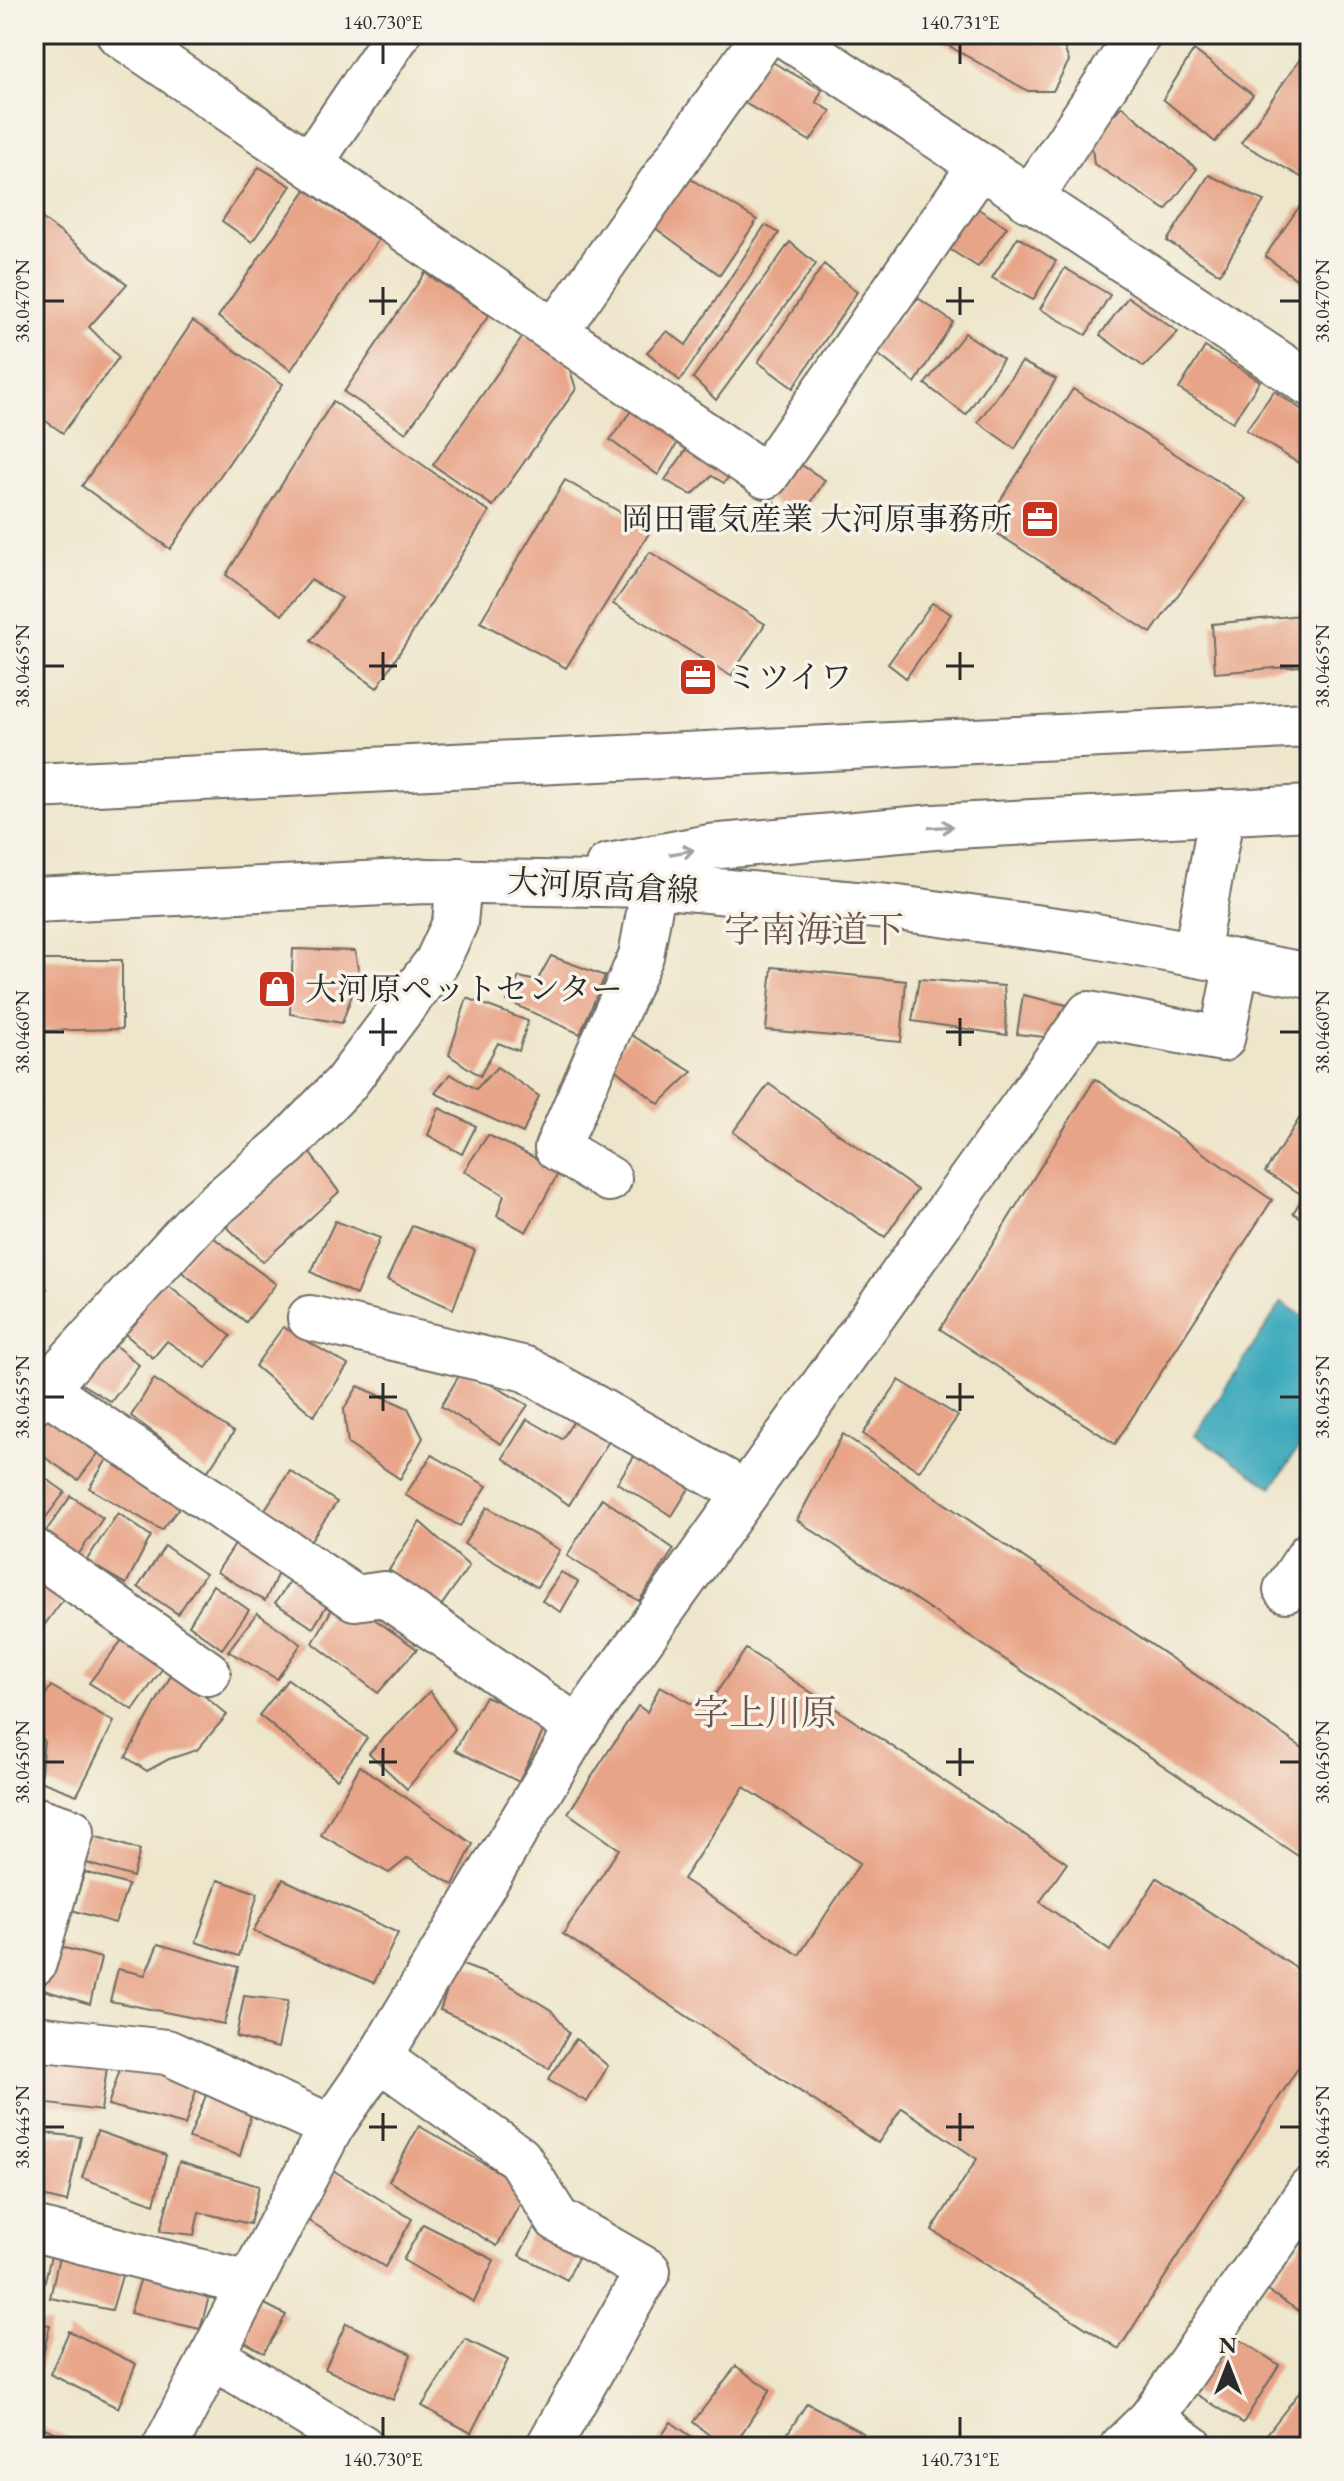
<svg xmlns="http://www.w3.org/2000/svg" width="1344" height="2481" font-family="'EB Garamond','Noto Serif JP',serif">
  <rect width="100%" height="100%" fill="#f7f3e8"/>
  <filter id="ink" filterUnits="userSpaceOnUse"><feTurbulence type="fractalNoise" baseFrequency=".0125" numOctaves="2"/><feDisplacementMap in="SourceGraphic" scale="16" xChannelSelector="R" yChannelSelector="G"/><feConvolveMatrix kernelMatrix="1 2 1 2 8 2 1 2 1" color-interpolation-filters="sRGB"/></filter>
  <filter id="wash" filterUnits="userSpaceOnUse"><feTurbulence type="fractalNoise" baseFrequency=".006" numOctaves="4" result="noise"/><feDisplacementMap in="SourceGraphic" scale="32" xChannelSelector="R" yChannelSelector="G"/><feGaussianBlur stdDeviation="1.8" result="paint"/><feColorMatrix in="noise" values="0 0 0 0 0 0 0 0 0 0 0 0 0 0 0 0 0 1.4 0 .05"/><feComposite in="paint" operator="in"/></filter>
  <g filter="url(#wash)">
    <rect width="100%" height="100%" fill="#eee6cb"/>
    <polygon fill="#3ba9bb" stroke="#336a73" stroke-width="2" points="1282,1302 1310,1321 1310,1431 1272,1487 1195,1435"/>
    <g id="blocks">
      <g fill="#e8a488" fill-rule="evenodd">
        <polygon points="928,34 1059,34 1069,61 1053,91 1028,91"/>
        <polygon points="1310,45 1310,182 1241,143"/>
        <polygon points="1194,50 1253,95 1215,142 1163,99"/>
        <polygon points="765,58 822,90 816,102 831,111 810,141 736,98"/>
        <polygon points="1122,106 1197,169 1166,210 1094,164 1091,139"/>
        <polygon points="259,167 291,186 252,242 222,221"/>
        <polygon points="681,173 757,220 720,275 647,222"/>
        <polygon points="1209,175 1264,201 1220,274 1167,241"/>
        <polygon points="306,190 378,240 291,370 218,317"/>
        <polygon points="967,202 1007,227 978,267 941,244"/>
        <polygon points="1299,207 1310,214 1310,289 1265,256"/>
        <polygon points="34,212 127,284 89,327 119,357 63,433 34,413"/>
        <polygon points="765,225 779,233 680,381 647,352 667,331 686,345"/>
        <polygon points="1018,237 1056,261 1033,300 992,278"/>
        <polygon points="790,242 816,264 716,400 693,378"/>
        <polygon points="824,264 857,292 793,388 758,362"/>
        <polygon points="1065,268 1110,295 1086,335 1040,309"/>
        <polygon points="425,273 489,315 406,433 344,392"/>
        <polygon points="1128,297 1178,332 1144,367 1100,335"/>
        <polygon points="918,298 953,322 915,383 871,349"/>
        <polygon points="193,321 283,384 170,549 82,486"/>
        <polygon points="965,333 1003,359 966,415 925,384"/>
        <polygon points="524,335 568,364 576,389 493,506 433,465"/>
        <polygon points="1205,347 1260,381 1233,422 1179,389"/>
        <polygon points="1022,362 1056,379 1015,449 978,422"/>
        <polygon points="1073,389 1246,499 1151,633 984,525"/>
        <polygon points="1274,391 1310,415 1310,445 1298,463 1246,430"/>
        <polygon points="333,401 489,512 377,688 311,641 342,598 311,580 282,615 226,575"/>
        <polygon points="636,404 683,434 658,475 610,440"/>
        <polygon points="693,440 733,471 724,483 712,476 692,495 665,480"/>
        <polygon points="792,459 825,480 799,522 769,498"/>
        <polygon points="565,480 651,530 566,668 480,622"/>
        <polygon points="650,552 765,624 731,676 613,604"/>
        <polygon points="932,603 951,614 906,678 888,664"/>
        <polygon points="1310,614 1310,665 1215,673 1212,624"/>
        <polygon points="293,949 355,951 359,975 342,1023 290,1014"/>
        <polygon points="551,956 605,976 580,1034 507,1001 519,977 537,981"/>
        <polygon points="34,960 122,960 122,1029 34,1031"/>
        <polygon points="772,967 906,981 901,1042 766,1030"/>
        <polygon points="919,979 1004,986 1007,1035 912,1021"/>
        <polygon points="1023,995 1071,1006 1054,1038 1017,1034"/>
        <polygon points="467,998 528,1021 519,1051 498,1043 480,1076 449,1055"/>
        <polygon points="630,1034 692,1072 659,1104 608,1064"/>
        <polygon points="497,1067 539,1096 523,1133 435,1093 450,1074 476,1089"/>
        <polygon points="1095,1079 1272,1200 1115,1444 940,1329"/>
        <polygon points="769,1084 917,1190 885,1237 733,1132"/>
        <polygon points="1310,1102 1310,1224 1293,1213 1304,1196 1265,1172"/>
        <polygon points="439,1108 476,1126 462,1154 428,1135"/>
        <polygon points="488,1135 560,1170 526,1232 497,1216 504,1195 464,1171"/>
        <polygon points="306,1148 339,1192 263,1262 223,1223"/>
        <polygon points="335,1221 380,1238 356,1295 311,1272"/>
        <polygon points="412,1226 475,1250 453,1309 387,1280"/>
        <polygon points="206,1232 276,1284 246,1322 178,1269"/>
        <polygon points="34,1257 47,1289 34,1294"/>
        <polygon points="160,1279 231,1336 206,1368 167,1341 153,1358 117,1327"/>
        <polygon points="283,1327 348,1365 314,1416 255,1366"/>
        <polygon points="106,1338 139,1365 111,1402 69,1376"/>
        <polygon points="463,1369 528,1405 501,1444 441,1406"/>
        <polygon points="154,1379 234,1432 207,1472 131,1416"/>
        <polygon points="899,1380 958,1416 919,1471 863,1434"/>
        <polygon points="358,1386 408,1408 423,1438 400,1479 348,1444 344,1409"/>
        <polygon points="45,1406 106,1443 78,1480 34,1450 34,1423"/>
        <polygon points="527,1419 562,1439 575,1419 609,1441 569,1505 503,1458"/>
        <polygon points="843,1434 1310,1753 1310,1864 797,1520"/>
        <polygon points="113,1450 185,1500 162,1530 89,1488"/>
        <polygon points="637,1452 693,1482 672,1516 617,1483"/>
        <polygon points="432,1455 487,1486 460,1526 405,1495"/>
        <polygon points="34,1470 65,1492 37,1529 34,1527"/>
        <polygon points="290,1471 337,1502 306,1547 262,1514"/>
        <polygon points="71,1496 103,1518 78,1555 46,1531"/>
        <polygon points="602,1498 674,1549 639,1601 567,1556"/>
        <polygon points="487,1507 560,1550 537,1587 464,1544"/>
        <polygon points="118,1513 151,1536 126,1584 86,1561"/>
        <polygon points="420,1522 469,1566 441,1606 389,1570"/>
        <polygon points="244,1531 283,1562 265,1601 217,1572"/>
        <polygon points="165,1546 205,1574 178,1614 138,1587"/>
        <polygon points="299,1568 333,1595 313,1628 275,1603"/>
        <polygon points="561,1572 578,1582 561,1612 542,1601"/>
        <polygon points="34,1575 65,1597 34,1639"/>
        <polygon points="213,1585 249,1610 222,1649 189,1625"/>
        <polygon points="338,1598 364,1612 417,1649 378,1693 313,1643"/>
        <polygon points="257,1613 301,1644 277,1679 228,1651"/>
        <polygon points="126,1635 165,1665 133,1710 89,1683"/>
        <path d="M746,1649l321,214 -27,39 70,49 47,-73 153,99v72l-191,300 -187,-119 45,-71 -75,-51 -24,35 -315,-209 56,-85 -51,-36 70,-107 9,6 13,-26 44,25zM744,1787l116,76 -61,92 -116,-76z"/>
        <polygon points="174,1670 227,1715 197,1750 169,1759 147,1771 126,1757"/>
        <polygon points="288,1679 367,1738 337,1779 259,1715"/>
        <polygon points="51,1686 114,1722 77,1795 40,1781 44,1740 34,1734 34,1713"/>
        <polygon points="430,1691 455,1729 407,1789 369,1753"/>
        <polygon points="485,1696 547,1723 519,1782 455,1750"/>
        <polygon points="360,1766 473,1844 453,1885 408,1858 389,1873 321,1835"/>
        <polygon points="88,1834 140,1850 133,1877 80,1861"/>
        <polygon points="85,1872 128,1885 115,1923 72,1910"/>
        <polygon points="283,1879 398,1933 374,1983 253,1931"/>
        <polygon points="218,1880 258,1893 239,1956 196,1942"/>
        <polygon points="51,1944 101,1958 90,2004 37,1988"/>
        <polygon points="158,1944 238,1967 224,2024 110,2001 118,1969 145,1975"/>
        <polygon points="457,1963 498,1978 551,2010 569,2033 549,2069 499,2036 440,2010"/>
        <polygon points="244,1996 288,2001 278,2048 236,2037"/>
        <polygon points="576,2039 608,2066 587,2102 548,2080"/>
        <polygon points="34,2053 108,2060 101,2111 34,2102"/>
        <polygon points="123,2060 199,2081 185,2125 108,2105"/>
        <polygon points="207,2093 252,2110 240,2156 189,2138"/>
        <polygon points="419,2126 528,2189 497,2246 389,2181"/>
        <polygon points="97,2131 166,2155 154,2204 82,2178"/>
        <polygon points="34,2132 81,2137 67,2202 34,2194"/>
        <polygon points="179,2162 259,2186 250,2224 199,2212 194,2235 160,2231"/>
        <polygon points="331,2169 412,2219 385,2267 301,2216"/>
        <polygon points="539,2219 585,2243 567,2280 519,2255"/>
        <polygon points="423,2224 494,2260 474,2302 403,2260"/>
        <polygon points="1305,2238 1310,2241 1310,2318 1265,2289"/>
        <polygon points="34,2243 53,2247 43,2289 34,2286"/>
        <polygon points="60,2252 126,2262 112,2310 50,2298"/>
        <polygon points="143,2271 212,2286 200,2329 130,2313"/>
        <polygon points="257,2300 286,2315 264,2353 236,2337"/>
        <polygon points="34,2322 50,2325 38,2376 34,2375"/>
        <polygon points="346,2323 411,2354 393,2400 325,2369"/>
        <polygon points="69,2331 136,2364 118,2408 50,2374"/>
        <polygon points="1233,2335 1279,2365 1243,2423 1193,2392"/>
        <polygon points="465,2339 508,2360 471,2433 422,2406"/>
        <polygon points="736,2366 770,2390 733,2447 724,2447 693,2422"/>
        <polygon points="1308,2381 1310,2383 1310,2447 1285,2447 1267,2434"/>
        <polygon points="807,2403 863,2433 854,2447 779,2447"/>
        <polygon points="671,2422 706,2447 654,2447"/>
        <polygon points="37,2425 90,2447 34,2447"/>
        <polygon points="874,2438 888,2447 869,2447"/>
      </g>
    </g>
  </g>
  <g filter="url(#ink)">
    <use href="#blocks" fill-opacity="0" stroke="#6f6c63" stroke-width="2"/>
    <g fill="none" stroke-linecap="round" stroke-linejoin="round">
      <g stroke="#6f6c63" stroke-width="48">
        <g id="minor">
          <polyline points="119,34 766,476 980,166"/>
          <polyline points="783,34 1310,384"/>
          <polyline points="310,164 398,34"/>
          <polyline points="1029,200 1139,34"/>
          <polyline points="556,331 765,34"/>
          <polyline points="34,786 1310,725"/>
          <polyline points="609,1179 557,1148 641,956 654,885"/>
          <polyline points="310,1318 526,1369 746,1493"/>
          <polyline points="44,1389 355,1598 384,1594 578,1728"/>
          <polyline points="34,1401 197,1221 287,1144 345,1084 437,962 455,923 459,880"/>
          <polyline points="34,1551 208,1673"/>
          <polyline points="1286,1590 1310,1554"/>
          <polyline points="34,1819 72,1831 34,1963"/>
          <polyline points="34,2038 167,2052 331,2127"/>
          <polyline points="379,2058 519,2158 557,2219 648,2271 548,2447"/>
          <polyline points="34,2229 249,2284"/>
          <polyline points="212,2356 362,2447"/>
          <polyline points="1151,2419 1191,2447"/>
          <polyline points="165,2447 331,2127 379,2058 578,1728 1089,1014 1222,1039 1237,962"/>
          <polyline points="1122,2447 1151,2419 1310,2190"/>
        </g>
      </g>
      <g stroke="#6f6c63" stroke-width="48">
        <g id="major">
          <polyline points="608,866 709,847 934,827 1310,808"/>
          <polyline points="34,900 425,881 654,885 898,908 1085,934 1310,976"/>
          <polyline points="1196,953 1222,812"/>
        </g>
      </g>
      <use href="#minor" stroke="#fff" stroke-width="44"/>
      <use href="#major" stroke="#fff" stroke-width="44"/>
    </g>
    <defs><path id="oneway-shaft" d="M-6 0H5M1.5-3L5.5 0L1.5 3" fill="none" stroke-width="1.6" stroke-linecap="round" stroke-linejoin="round" transform="scale(2)"/></defs>
    <g stroke="#a0a0a0">
      <use href="#oneway-shaft" transform="translate(941 827) rotate(-3)"/>
      <use href="#oneway-shaft" transform="translate(682 852) rotate(-10)"/>
    </g>
  </g>
  <path fill="none" stroke="#2b2b2b" stroke-width="3" d="M383,44v20M960,44v20M383,287v28M960,287v28M44,301h20M369,301h28M946,301h28M1280,301h20M383,652v28M960,652v28M44,666h20M369,666h28M946,666h28M1280,666h20M383,1018v28M960,1018v28M44,1032h20M369,1032h28M946,1032h28M1280,1032h20M383,1383v28M960,1383v28M44,1397h20M369,1397h28M946,1397h28M1280,1397h20M383,1748v28M960,1748v28M44,1762h20M369,1762h28M946,1762h28M1280,1762h20M383,2113v28M960,2113v28M44,2127h20M369,2127h28M946,2127h28M1280,2127h20M383,2417v20M960,2417v20"/>
  <defs>
    <g id="office-square" transform="scale(2)"><rect x="-9" y="-9" width="18" height="18" rx="4" fill="#c8321e" stroke="#f7f3e8"/><path d="M-6-3h4V-5.5h4V-3h4V5H-6ZM-1-4.5V-3h2v-1.5ZM-6 0V1H6V0Z" fill="#fff"/></g>
    <g id="shop-square" transform="scale(2)"><rect x="-9" y="-9" width="18" height="18" rx="4" fill="#c8321e" stroke="#f7f3e8"/><path d="M-5-2.5h2.3a2.7 3.5 0 0 1 5.4 0H5L5.5 6h-11ZM-1.5-2.5h3a1.5 2.3 0 0 0-3 0Z" fill="#fff"/></g>
  </defs>
  <g fill-rule="evenodd">
    <use href="#office-square" x="1040" y="519"/>
    <use href="#office-square" x="698" y="677"/>
    <use href="#shop-square" x="277" y="989"/>
  </g>
  <g text-anchor="middle" stroke-width="7" stroke-linejoin="round" paint-order="stroke">
    <g font-size="32" fill="#2b2b2b" stroke="#f7f3e8" text-anchor="start">
      <text x="1012" y="530" text-anchor="end">岡田電気産業 大河原事務所</text>
      <text x="726" y="688">ミツイワ</text>
      <text x="305" y="1000">大河原ペットセンター</text>
    </g>
    <g font-size="32" fill="#2b2b2b" stroke="#f7f3e8">
      <text transform="translate(603 886) rotate(3)" y="11">大河原高倉線</text>
    </g>
    <g font-size="36" fill="#6d554c" stroke="#f7f3e8">
      <text x="814" y="942">字南海道下</text>
      <text x="765" y="1725">字上川原</text>
    </g>
  </g>
  <rect width="1344" height="2481" fill="none" stroke="#f7f3e8" stroke-width="88"/>
  <g transform="translate(1228 2365)" stroke="#f7f3e8" stroke-width="6" paint-order="stroke">
  <path d="M0-6L14 30L0 20L-14 30Z" fill="#2b2b2b"/>
  <text y="-12" font-size="22" font-weight="bold" text-anchor="middle" fill="#2b2b2b">N</text>
  </g>
  <rect x="44" y="44" width="1256" height="2393" fill="none" stroke="#2b2b2b" stroke-width="3"/>
  <g font-size="20" text-anchor="middle" fill="#2b2b2b">
    <text x="383" y="29">140.730°E</text>
    <text x="960" y="29">140.731°E</text>
    <text transform="translate(22 301) rotate(-90)" y="7">38.0470°N</text>
    <text transform="translate(1322 301) rotate(-90)" y="7">38.0470°N</text>
    <text transform="translate(22 666) rotate(-90)" y="7">38.0465°N</text>
    <text transform="translate(1322 666) rotate(-90)" y="7">38.0465°N</text>
    <text transform="translate(22 1032) rotate(-90)" y="7">38.0460°N</text>
    <text transform="translate(1322 1032) rotate(-90)" y="7">38.0460°N</text>
    <text transform="translate(22 1397) rotate(-90)" y="7">38.0455°N</text>
    <text transform="translate(1322 1397) rotate(-90)" y="7">38.0455°N</text>
    <text transform="translate(22 1762) rotate(-90)" y="7">38.0450°N</text>
    <text transform="translate(1322 1762) rotate(-90)" y="7">38.0450°N</text>
    <text transform="translate(22 2127) rotate(-90)" y="7">38.0445°N</text>
    <text transform="translate(1322 2127) rotate(-90)" y="7">38.0445°N</text>
    <text x="383" y="2466">140.730°E</text>
    <text x="960" y="2466">140.731°E</text>
  </g>
</svg>
